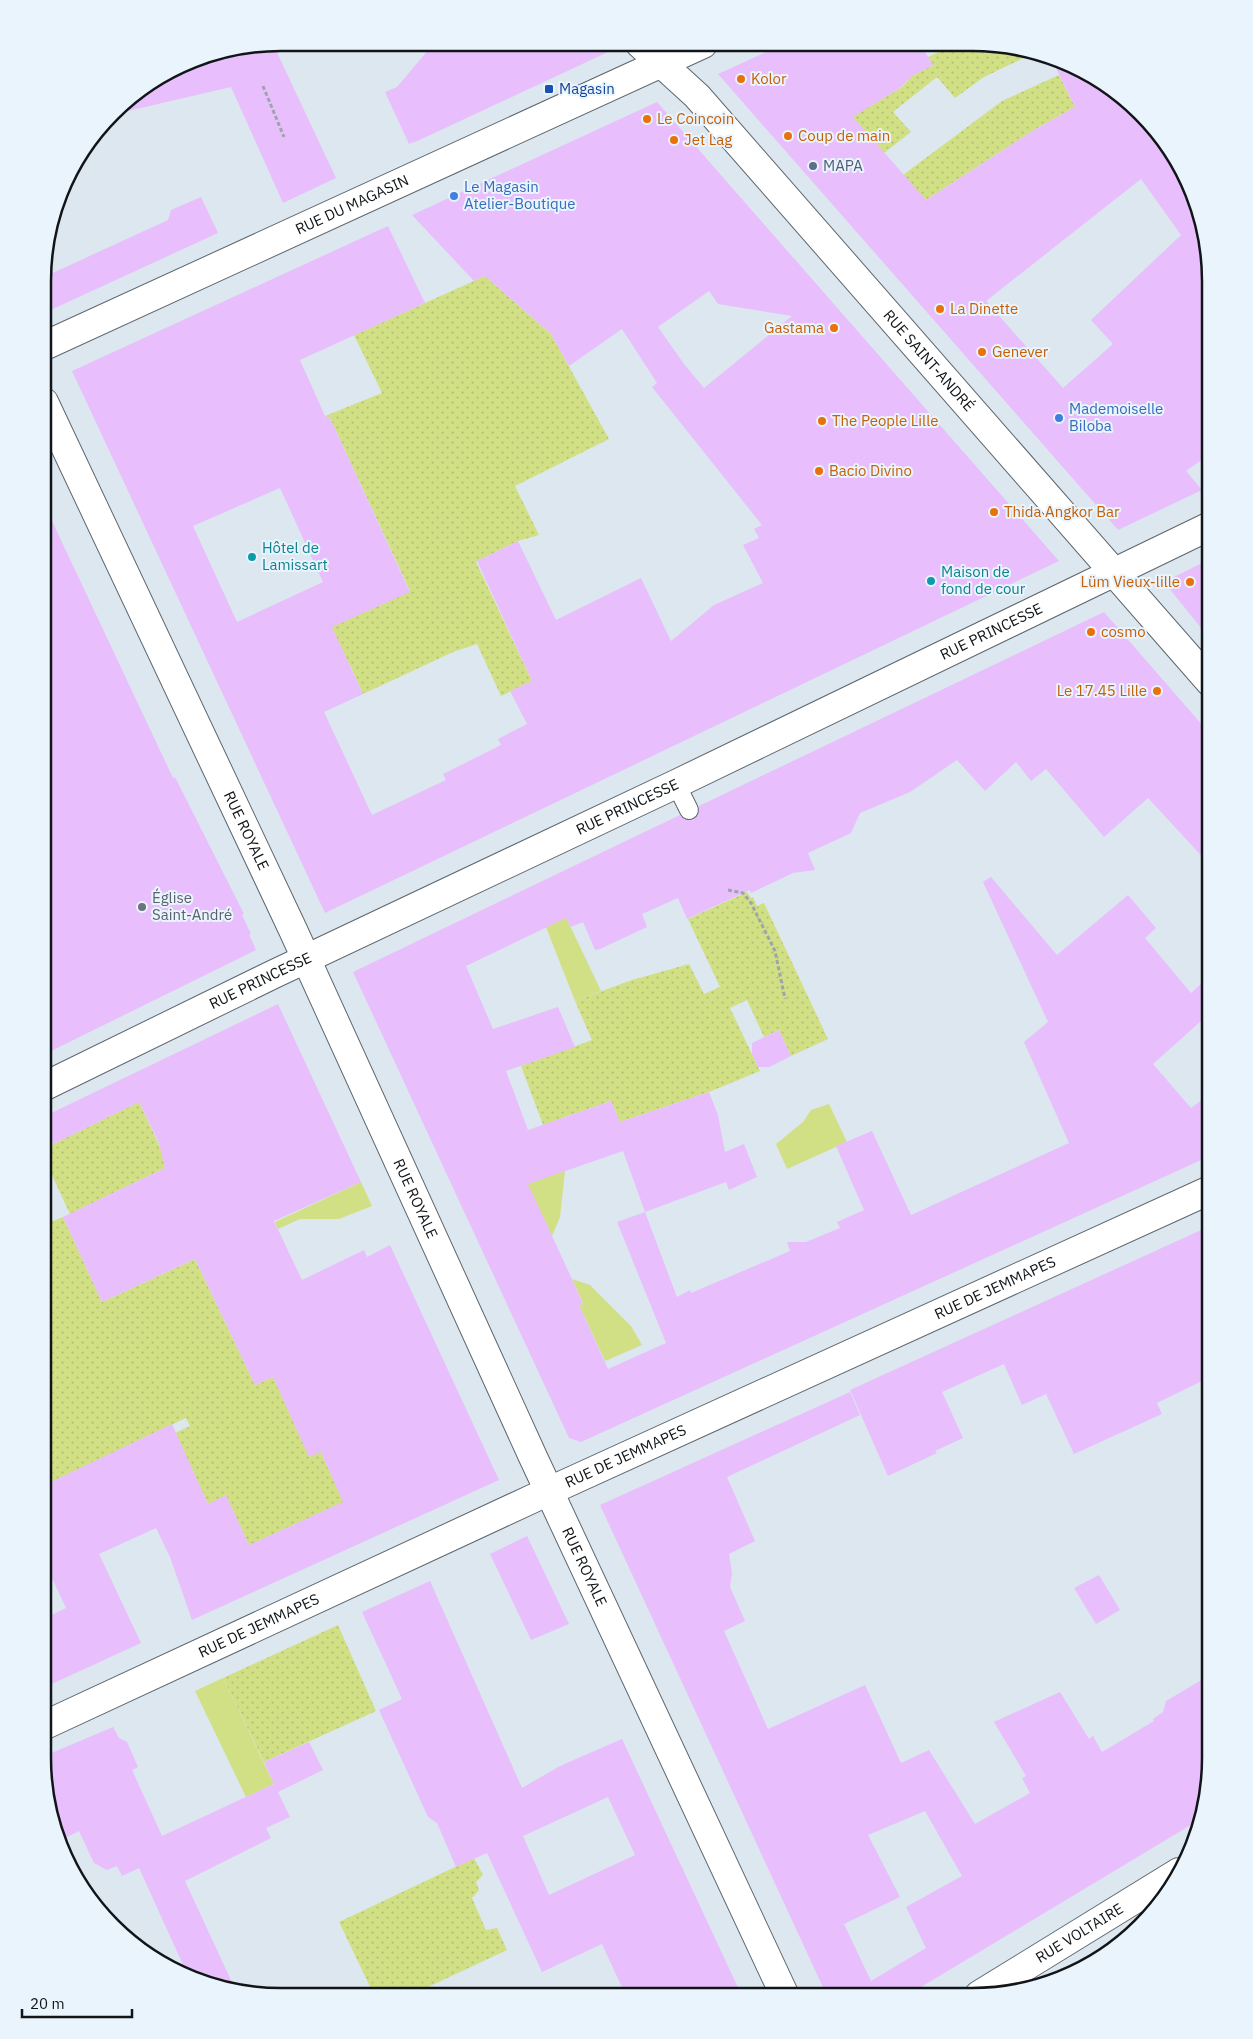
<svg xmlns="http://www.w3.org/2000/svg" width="1253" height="2039" font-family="'IBM Plex Sans',sans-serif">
  <defs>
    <pattern id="garden-dots" width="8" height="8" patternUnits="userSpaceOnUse" patternTransform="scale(1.25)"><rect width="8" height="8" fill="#d2e085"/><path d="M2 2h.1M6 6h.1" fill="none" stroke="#b3bf72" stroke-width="1.8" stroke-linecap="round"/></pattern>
  </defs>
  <rect width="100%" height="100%" fill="#dce7f0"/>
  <g fill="#d2e085">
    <polygon points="564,913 601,991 575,1001 544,922"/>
    <polygon points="829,1104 847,1142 787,1169 776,1144 803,1122 811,1110"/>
    <polygon points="555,1144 565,1171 560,1217 552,1236 536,1202 511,1159"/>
    <polygon points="361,1182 372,1206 339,1219 300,1219 278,1229 275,1222"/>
    <polygon points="572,1279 590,1285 631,1326 642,1345 605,1361 579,1305 583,1303"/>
    <polygon points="223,1678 274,1784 246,1797 195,1691"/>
  </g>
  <g fill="url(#garden-dots)">
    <polygon points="956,44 1003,45 1034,53 984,77 955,98 937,77 893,112 911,132 884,153 847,120 902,87 912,76 933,65 928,57"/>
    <polygon points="1059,75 1075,107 1034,130 926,200 899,178 1002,101"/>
    <polygon points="485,276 551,334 609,439 515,486 539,535 518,541 476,562 532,681 501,696 477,644 453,652 363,694 349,663 316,677 300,641 410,591 330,418 325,416 382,393 354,335"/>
    <polygon points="747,892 751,898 753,897 757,906 764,903 828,1039 791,1056 779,1030 764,1037 747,1000 730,1008 760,1071 709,1092 620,1122 611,1101 562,1118 545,1130 521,1066 592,1040 575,1001 632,980 689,964 704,994 720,987 688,919"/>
    <polygon points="139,1102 169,1166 70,1214 43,1156 43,1149"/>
    <polygon points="63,1217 102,1302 195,1259 255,1385 273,1377 321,1452 328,1468 365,1511 249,1545 226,1496 208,1504 175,1433 190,1426 186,1418 45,1485 43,1481 43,1289 45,1288 43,1284 43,1225"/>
    <polygon points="338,1625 376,1711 264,1762 223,1678"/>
    <polygon points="474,1858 483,1875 476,1882 479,1890 472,1898 486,1930 497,1928 507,1950 411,1995 374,1995 339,1922"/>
  </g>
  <g fill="#e8bffc" fill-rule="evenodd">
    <polygon points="434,43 625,43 625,44 413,143 415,141 409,144 385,92 397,87"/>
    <polygon points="273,44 336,178 283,203 231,87 115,114 124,102 190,61"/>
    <path d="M784,44h136l13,21 -21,11 -12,12 -47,29 73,83 108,-70 41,-23 -24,-49 12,3 54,31 44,44 17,29 -4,3 20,29 16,84v173l-24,17 16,19 -84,40 -400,-456zM1141,179l40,56 -90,85 22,24 -50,44 -77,-87z"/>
    <path d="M657,102l402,459 -734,352 -253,-542 316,-145 37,77 -125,57 25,56 5,2 80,174 -78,35 31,67 -39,18 48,103 74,-35 -3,-6 58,-29 -3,-6 29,-15 -17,-33 22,-10 -55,-120 41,-20 38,79 85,-42 30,63 43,-36 49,-22 -20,-38 16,-7 -5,-9 8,-4 -110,-138 5,-4 -35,-54 -53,37 -18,-32 -66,-58 -11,5 -62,-66zM709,291l9,13 74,12 -88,72 -20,-24 -26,-37zM280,488l43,94 -86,40 -44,-96z"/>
    <polygon points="201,197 218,233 44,313 44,277 168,220 171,210"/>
    <polygon points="44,504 173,778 175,777 244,914 242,915 251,934 249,934 256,950 43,1055"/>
    <polygon points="1210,559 1210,639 1164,582"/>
    <path d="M1104,612l106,122v131l-62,-67 -44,39 -58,-68 -15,12 -15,-19 -31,29 -28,-31 -47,32 -50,21 -9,20 -43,20 7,17 -22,3 -42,20 -1,-3 -63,29 -9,-21 -36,16 5,13 -47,22 -5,1 -12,-28 -12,5 -5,-9 -100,48 27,63 65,-22 17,40 -69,24 22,59 83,-29 9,21 89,-30 9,23 7,37 19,-8 13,33 -28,13 -3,-8 -81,30 32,85 13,-7 1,3 99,-42 -3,-9h19l34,-14 -3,-6 27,-12 -28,-64 36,-15 39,84 158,-72 -45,-101 24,-20 -65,-140 8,-5 66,78 71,-60 28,33 -11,10 46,55 19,-17v37l-57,51 38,44 19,-14v62l-629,286 -12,-4 -216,-466 327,-157 4,4 9,1 5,-5 1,-9zM623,1151l22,61 -28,10 49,121 -58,26 -29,-64 4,-1 -11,-25 -44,-95z"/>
    <polygon points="278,1004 361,1182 274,1221 302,1280 364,1250 367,1257 390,1245 499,1480 192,1620 170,1557 156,1528 99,1554 141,1643 43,1688 43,1619 66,1608 43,1559 43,1481 53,1481 172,1424 208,1504 226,1495 249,1545 343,1502 321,1452 309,1457 273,1377 255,1385 195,1259 102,1302 63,1217 165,1168 159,1143 139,1102 43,1149 43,1117"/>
    <polygon points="779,1030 791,1056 769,1067 758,1067 752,1054 752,1043"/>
    <polygon points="1210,1226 1210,1377 1157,1403 1162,1414 1074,1454 1046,1394 1022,1405 1004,1364 942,1392 963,1438 935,1451 937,1453 888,1476 850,1390"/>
    <path d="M850,1392l10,23 -133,62 28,64 -26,13 3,19 -2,14 15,34 -21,10 44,98 97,-44 36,78 28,-13 46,74 55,-31 -8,-15 4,-2 -32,-54 66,-30 29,47 4,-3 9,16 52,-31 -1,-2 10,-7 3,-11 44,-26v99l-11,46 -293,176h-79l-227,-491zM925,1811l37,65 -56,31 20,41 -55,33 -27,-57 56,-27 -32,-62z"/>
    <polygon points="527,1536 569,1624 531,1640 490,1554"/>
    <polygon points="1099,1575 1120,1610 1096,1624 1074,1588"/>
    <path d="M430,1581l92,207 38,-22 62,-27 120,257h-116l-24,-52 -60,28 -55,-119 -31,14 -19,-44 -9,-6 -49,-107 23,-11 -40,-87zM608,1797l27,58 -86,40 -26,-59z"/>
    <polygon points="113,1727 119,1738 127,1742 138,1767 132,1770 162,1836 274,1784 264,1762 309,1742 323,1770 278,1792 290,1817 266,1828 271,1838 185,1881 236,1991 189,1978 139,1868 122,1876 117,1866 107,1870 94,1863 79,1831 59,1841 42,1757"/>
  </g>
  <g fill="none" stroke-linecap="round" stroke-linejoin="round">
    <g stroke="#5d666d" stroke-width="20">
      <polyline id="lane" points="676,784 689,810"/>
    </g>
    <g stroke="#5d666d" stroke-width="30">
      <g id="street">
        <path id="s1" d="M640,44l57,52 513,586"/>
        <path id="s2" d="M44,346l659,-302"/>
        <path id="s3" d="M44,402l249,528 240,527 252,539"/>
        <path id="s4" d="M43,1087l231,-113 402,-190 534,-258"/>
        <path id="s5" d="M43,1726l491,-228 676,-308"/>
      </g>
    </g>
    <g stroke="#5d666d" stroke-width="30">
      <g id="secondary">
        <path id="s6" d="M979,1995l200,-123"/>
      </g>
    </g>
    <g stroke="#9ca5ac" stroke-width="3" stroke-dasharray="4 2.5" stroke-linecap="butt">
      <polyline points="263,86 284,137"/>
      <polyline points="728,890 743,893 751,903 775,951 785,999"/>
    </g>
    <use href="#lane" stroke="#fff" stroke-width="18"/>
    <use href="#street" stroke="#fff" stroke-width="28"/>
    <use href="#secondary" stroke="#fff" stroke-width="28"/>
  </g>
  <g fill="#e8710a" stroke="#eaf4fd" stroke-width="2">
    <circle cx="741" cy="79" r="5"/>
    <circle cx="647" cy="119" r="5"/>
    <circle cx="788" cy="136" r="5"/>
    <circle cx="674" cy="140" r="5"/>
    <circle cx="940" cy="309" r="5"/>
    <circle cx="834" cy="328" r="5"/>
    <circle cx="982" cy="352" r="5"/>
    <circle cx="822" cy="421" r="5"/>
    <circle cx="819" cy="471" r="5"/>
    <circle cx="994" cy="512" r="5"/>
    <circle cx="1190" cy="582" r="5"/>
    <circle cx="1091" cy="632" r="5"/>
    <circle cx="1157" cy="691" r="5"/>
  </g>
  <rect fill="#1a4fb4" stroke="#eaf4fd" stroke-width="2" x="544" y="84" width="10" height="10" rx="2.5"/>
  <circle fill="#5c6f8a" stroke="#eaf4fd" stroke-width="2" cx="813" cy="166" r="5"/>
  <g fill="#3f7fe0" stroke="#eaf4fd" stroke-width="2">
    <circle cx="454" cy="196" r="5"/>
    <circle cx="1059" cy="418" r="5"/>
  </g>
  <g fill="#0f9aa8" stroke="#eaf4fd" stroke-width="2">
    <circle cx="252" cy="557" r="5"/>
    <circle cx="931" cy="581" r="5"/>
  </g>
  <circle fill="#6b7280" stroke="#eaf4fd" stroke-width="2" cx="142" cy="907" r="5"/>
  <g text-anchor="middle" stroke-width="4" stroke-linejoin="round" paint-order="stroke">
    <g font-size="15" fill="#c56008" stroke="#eaf4fd" text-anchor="start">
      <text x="751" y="84">Kolor</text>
      <text x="657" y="124">Le Coincoin</text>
      <text x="798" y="141">Coup de main</text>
      <text x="684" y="145">Jet Lag</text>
      <text x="950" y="314">La Dinette</text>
      <text x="824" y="333" text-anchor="end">Gastama</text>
      <text x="992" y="357">Genever</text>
      <text x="832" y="426">The People Lille</text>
      <text x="829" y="476">Bacio Divino</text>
      <text x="1004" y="517">Thida Angkor Bar</text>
      <text x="1180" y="587" text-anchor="end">Lüm Vieux-lille</text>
      <text x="1101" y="637">cosmo</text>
      <text x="1147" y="696" text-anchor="end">Le 17.45 Lille</text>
    </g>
    <g font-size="15" fill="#164399" stroke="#eaf4fd" text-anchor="start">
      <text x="559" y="94">Magasin</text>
    </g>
    <g font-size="15" fill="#4e5e75" stroke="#eaf4fd" text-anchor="start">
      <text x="823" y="171">MAPA</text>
    </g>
    <g font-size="15" fill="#366cbe" stroke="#eaf4fd" text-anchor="start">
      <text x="464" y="192">Le Magasin<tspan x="464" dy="17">Atelier-Boutique</tspan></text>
      <text x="1069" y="414">Mademoiselle<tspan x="1069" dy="17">Biloba</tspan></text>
    </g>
    <g font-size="15" fill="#111518" stroke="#eaf4fd">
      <text dy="5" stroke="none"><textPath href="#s2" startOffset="339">RUE DU MAGASIN</textPath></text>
      <text dy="5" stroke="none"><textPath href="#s1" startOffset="429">RUE SAINT-ANDRÉ</textPath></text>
      <text dy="5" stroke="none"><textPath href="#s4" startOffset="1052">RUE PRINCESSE</textPath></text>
      <text dy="5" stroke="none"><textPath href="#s4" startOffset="648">RUE PRINCESSE</textPath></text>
      <text dy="5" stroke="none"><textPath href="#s3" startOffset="474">RUE ROYALE</textPath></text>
      <text dy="5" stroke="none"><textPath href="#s4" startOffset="242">RUE PRINCESSE</textPath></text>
      <text dy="5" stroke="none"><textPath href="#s3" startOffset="879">RUE ROYALE</textPath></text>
      <text dy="5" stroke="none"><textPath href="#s5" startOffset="1048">RUE DE JEMMAPES</textPath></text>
      <text dy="5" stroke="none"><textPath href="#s5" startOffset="642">RUE DE JEMMAPES</textPath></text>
      <text dy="5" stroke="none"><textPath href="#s3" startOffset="1284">RUE ROYALE</textPath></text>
      <text dy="5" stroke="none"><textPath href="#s5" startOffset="238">RUE DE JEMMAPES</textPath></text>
      <text dy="5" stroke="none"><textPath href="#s6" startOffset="118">RUE VOLTAIRE</textPath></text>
    </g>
    <g font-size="15" fill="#0d838f" stroke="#eaf4fd" text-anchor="start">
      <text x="262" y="553">Hôtel de<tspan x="262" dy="17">Lamissart</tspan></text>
      <text x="941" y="577">Maison de<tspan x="941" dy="17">fond de cour</tspan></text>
    </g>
    <g font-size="15" fill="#5b616d" stroke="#eaf4fd" text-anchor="start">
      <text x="152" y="903">Église<tspan x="152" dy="17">Saint-André</tspan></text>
    </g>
  </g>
  <path d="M0 0H1253V2039H0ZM281 51H972A230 230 0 0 1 1202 281V1758A230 230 0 0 1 972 1988H281A230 230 0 0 1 51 1758V281A230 230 0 0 1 281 51Z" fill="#eaf4fd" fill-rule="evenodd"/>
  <path fill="none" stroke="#111518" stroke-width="2.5" d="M281 51H972A230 230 0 0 1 1202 281V1758A230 230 0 0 1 972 1988H281A230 230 0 0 1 51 1758V281A230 230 0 0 1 281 51Z"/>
  <path d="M22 2009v8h110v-8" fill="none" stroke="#111518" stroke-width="2.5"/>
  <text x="30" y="2009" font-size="15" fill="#111518" stroke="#eaf4fd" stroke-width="4" paint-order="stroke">20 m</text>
</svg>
